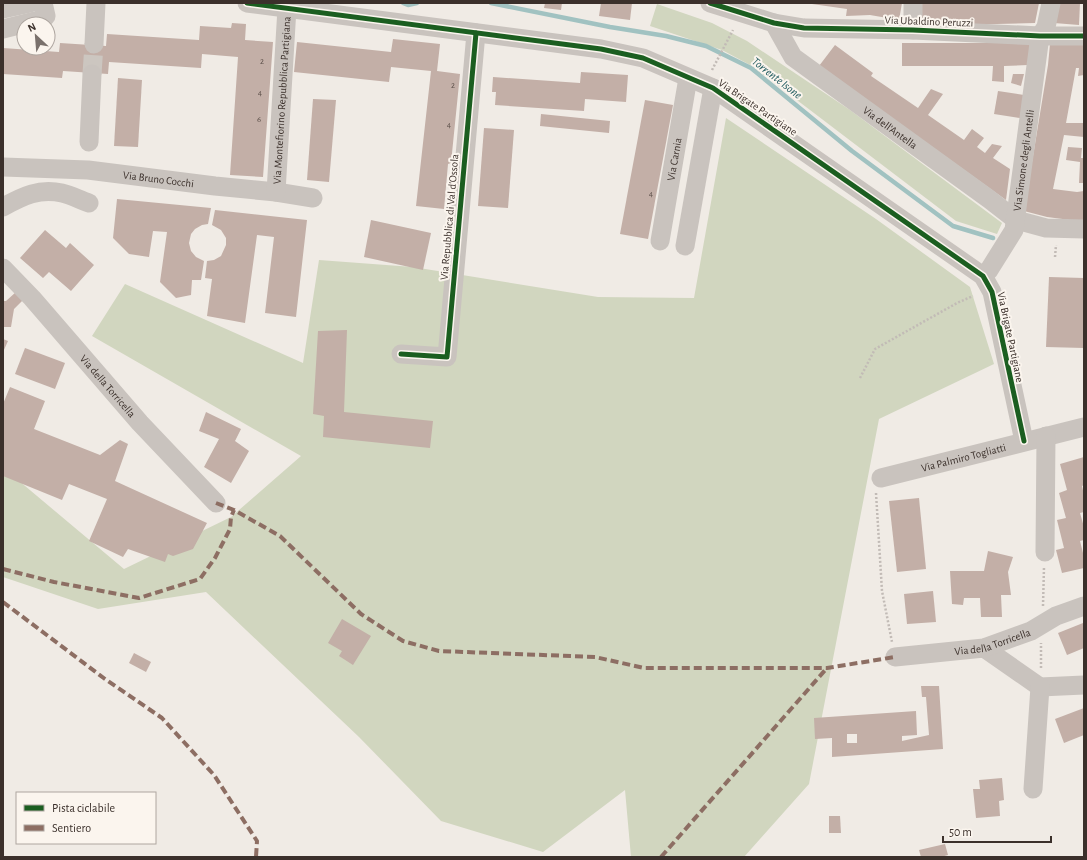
<svg xmlns="http://www.w3.org/2000/svg" width="1087" height="860" font-family="'Alegreya Sans',sans-serif">
  <rect width="100%" height="100%" fill="#f0ebe5"/>
  <g fill="#d1d6bf">
    <polygon points="657,4 712,23 747,41 850,110 1002,223 997,234 956,221 752,66 722,50 650,26"/>
    <polygon points="726,118 876,219 970,287 994,364 879,419 809,784 744,857 631,857 625,790 543,852 441,821 359,737 206,592 98,609 3,577 3,469 12,475 124,569 231,517 301,456 92,336 125,284 303,363 319,260 413,267 598,297 694,298"/>
  </g>
  <g fill="none" stroke-linecap="round" stroke-linejoin="round">
    <g stroke="#a1c2c1" stroke-width="4.5">
      <polyline points="403,3 408,5 417,3"/>
      <polyline points="491,3 610,27 666,36 706,46 751,68 852,151 953,226 993,238"/>
    </g>
  </g>
  <g fill="#c3afa7" fill-rule="evenodd">
    <polygon points="545,3 562,3 561,10 544,8"/>
    <polygon points="601,3 632,3 630,20 599,16"/>
    <polygon points="805,3 902,3 899,20 870,15 846,16 847,9"/>
    <polygon points="922,3 1039,3 1035,23 953,25 921,24"/>
    <polygon points="1058,3 1080,3 1079,25 1054,23"/>
    <polygon points="232,23 246,24 245,40 273,42 263,177 230,175 238,57 202,54 201,68 109,62 108,74 63,71 62,78 3,74 3,48 59,52 60,43 106,46 107,34 199,40 200,26 231,28"/>
    <polygon points="393,39 440,44 437,71 460,74 451,163 448,164 444,209 416,206 431,71 391,67 389,82 294,72 297,42 391,52"/>
    <polygon points="1084,42 1084,75 1078,76 1079,68 1076,68 1066,123 1084,123 1084,137 1064,135 1053,189 1077,192 1084,191 1084,220 1078,221 1047,217 1024,211 1048,65 1050,44"/>
    <polygon points="902,43 1030,43 1028,65 1004,66 1004,82 992,81 993,66 902,66"/>
    <polygon points="835,45 873,73 871,76 918,108 931,89 943,94 928,115 964,140 972,129 984,138 977,147 985,153 992,144 1002,146 993,158 1010,169 1006,200 819,66"/>
    <polygon points="581,72 628,75 626,102 585,99 584,111 495,105 496,92 492,92 493,77 580,83"/>
    <polygon points="1013,74 1024,74 1021,86 1011,83"/>
    <polygon points="118,78 142,80 138,147 114,146"/>
    <polygon points="998,91 1024,95 1020,118 994,114"/>
    <polygon points="313,99 336,100 329,182 307,180"/>
    <polygon points="645,100 673,105 648,239 620,234"/>
    <polygon points="541,114 610,121 609,133 540,126"/>
    <polygon points="484,128 514,130 508,208 478,206"/>
    <polygon points="1068,147 1082,148 1081,158 1084,158 1084,183 1079,183 1080,162 1066,160"/>
    <polygon points="117,199 211,208 208,224 202,225 195,229 191,234 189,243 191,251 196,257 204,261 201,280 192,280 191,295 176,298 160,282 167,232 153,231 149,257 129,254 113,238"/>
    <polygon points="215,210 307,220 296,317 265,313 274,237 257,235 245,323 207,316 212,279 205,278 207,261 214,260 221,256 226,245 226,238 221,230 212,225"/>
    <polygon points="371,220 431,233 423,270 364,257"/>
    <polygon points="45,230 66,248 70,243 94,265 71,291 49,272 43,278 20,258"/>
    <polygon points="1049,277 1084,278 1084,348 1046,347"/>
    <polygon points="16,292 23,300 14,309 11,327 3,327 3,301 6,301"/>
    <polygon points="347,330 344,412 433,421 430,448 323,437 324,416 313,414 318,331"/>
    <polygon points="3,339 8,341 3,352"/>
    <polygon points="25,348 65,363 55,389 15,374"/>
    <polygon points="10,387 45,401 34,429 100,455 120,440 128,444 115,481 207,523 193,549 173,556 168,554 165,562 128,549 123,557 89,541 107,499 69,484 62,500 3,476 3,404"/>
    <polygon points="206,412 241,429 235,441 249,451 231,483 204,467 219,439 199,431"/>
    <polygon points="1084,457 1084,485 1082,486 1084,495 1084,512 1080,513 1084,527 1084,540 1080,541 1084,557 1084,568 1062,573 1056,550 1064,548 1057,520 1066,518 1059,493 1067,490 1060,464"/>
    <polygon points="919,498 926,569 897,572 889,501"/>
    <polygon points="988,551 1013,557 1008,572 1011,595 1001,595 1002,617 981,617 980,598 964,598 963,605 952,604 950,571 984,571"/>
    <polygon points="933,591 936,622 907,624 904,594"/>
    <polygon points="342,619 371,636 353,665 339,656 342,651 328,643"/>
    <polygon points="1083,623 1084,648 1067,655 1058,633"/>
    <polygon points="134,653 151,662 146,672 129,663"/>
    <path d="M921,686h18l4,63 -111,8v-19l-17,1 -1,-21 102,-7 1,24 -15,1v5l27,-6 -3,-38h-4zM847,734h10v9h-10z"/>
    <polygon points="1084,708 1084,735 1064,743 1055,719"/>
    <polygon points="1002,778 1004,800 999,801 1000,816 976,818 973,789 980,789 979,780"/>
    <polygon points="829,816 840,816 841,833 829,833"/>
    <polygon points="945,844 948,855 941,857 921,857 919,850"/>
  </g>
  <g fill="none" stroke-linecap="round" stroke-linejoin="round">
    <polyline stroke="#ccc6c0" stroke-width="19" stroke-dasharray="19 10" stroke-linecap="butt" points="92,74 94,44"/>
    <g stroke="#c2bbb6" stroke-width="2.5" stroke-dasharray="2 2" stroke-linecap="butt">
      <polyline points="712,70 733,30"/>
      <polyline points="1055,257 1056,245"/>
      <polyline points="860,378 875,349 957,303 973,296"/>
      <polyline points="876,493 882,591 892,642"/>
      <polyline points="1043,606 1044,567"/>
      <polyline points="1041,668 1041,643"/>
    </g>
    <g stroke="#c9c3be" stroke-width="19">
      <polyline points="247,3 601,49 643,58 713,88 983,276 992,292 1024,441"/>
      <polyline points="710,3 774,23 804,28 913,30 1040,36 1084,36"/>
      <polyline points="3,9 30,3"/>
      <path id="s1" d="M774,23l19,34 196,142 27,21 30,8 38,1"/>
      <polyline points="3,29 43,19 46,16 43,3"/>
      <polyline points="913,30 913,3"/>
      <polyline points="94,44 96,3"/>
      <polyline points="89,142 92,74"/>
      <path id="s2" d="M3,167l85,3 127,16 61,6 37,6"/>
      <path id="s3" d="M276,192l11,-184"/>
      <path d="M3,207c20,-11 36,-19 59,-14 9,2 18,7 27,10"/>
      <path id="s4" d="M660,241l28,-163"/>
      <polyline points="685,246 713,88"/>
      <path id="s5" d="M3,268l29,30 108,125 76,80"/>
      <path id="s6" d="M983,276l6,-6 25,-40 26,-194 6,-9 5,-24"/>
      <polyline points="401,354 447,357 476,33"/>
      <path id="s7" d="M881,478l203,-51"/>
      <polyline points="1045,552 1046,436"/>
      <polyline points="984,648 1040,687 1084,685"/>
      <path id="s8" d="M895,657l89,-9 47,-17 25,-15 28,-10"/>
      <polyline points="1033,789 1040,687"/>
    </g>
    <g stroke="#8d6e63" stroke-width="4" stroke-dasharray="8 4" stroke-linecap="butt">
      <polyline points="216,503 234,510 280,536 361,614 403,641 439,651 595,657 644,668 827,668 895,657"/>
      <polyline points="3,569 54,582 139,598 200,579 215,558 230,529 231,517 234,510"/>
      <polyline points="3,602 105,679 162,718 214,775 257,841 256,857"/>
      <polyline points="661,857 827,668"/>
    </g>
    <g stroke="#fbf5ee" stroke-width="8">
      <g id="cycleway">
        <polyline points="247,3 601,49 643,58 713,88 983,276 992,292 1024,441"/>
        <polyline points="710,3 774,23 804,28 913,30 1040,36 1084,36"/>
        <polyline points="401,354 447,357 476,33"/>
      </g>
    </g>
    <use href="#cycleway" stroke="#1b5e20" stroke-width="5"/>
  </g>
  <g text-anchor="middle" stroke-width="4" stroke-linejoin="round" paint-order="stroke">
    <g font-size="9" fill="#5d504a">
      <text x="262" y="64">2</text>
      <text x="453" y="88">2</text>
      <text x="260" y="95">4</text>
      <text x="259" y="122">6</text>
      <text x="449" y="127">4</text>
      <text x="651" y="196">4</text>
    </g>
    <g font-size="11" fill="#3b302b" stroke="#fbf5ee">
      <text transform="translate(929 21) rotate(2)" y="4">Via Ubaldino Peruzzi</text>
      <text dy="4" stroke="none"><textPath href="#s3" startOffset="92">Via Montefiorino Repubblica Partigiana</textPath></text>
      <text transform="translate(758 107) rotate(34)" y="4">Via Brigate Partigiane</text>
      <text dy="4" stroke="none"><textPath href="#s1" startOffset="159">Via dell'Antella</textPath></text>
      <text dy="4" stroke="none"><textPath href="#s4" startOffset="83">Via Carnia</textPath></text>
      <text dy="4" stroke="none"><textPath href="#s6" startOffset="126">Via Simone degli Antelli</textPath></text>
      <text dy="4" stroke="none"><textPath href="#s2" startOffset="156">Via Bruno Cocchi</textPath></text>
      <text transform="translate(449 217) rotate(-85)" y="4">Via Repubblica di Val d'Ossola</text>
      <text transform="translate(1011 337) rotate(78)" y="4">Via Brigate Partigiane</text>
      <text dy="4" stroke="none"><textPath href="#s5" startOffset="158">Via della Torricella</textPath></text>
      <text dy="4" stroke="none"><textPath href="#s7" startOffset="85">Via Palmiro Togliatti</textPath></text>
      <text dy="4" stroke="none"><textPath href="#s8" startOffset="99">Via della Torricella</textPath></text>
    </g>
    <g font-size="12" font-style="italic" fill="#1f5a5e" stroke="#fbf5ee">
      <text transform="translate(777 78) rotate(38)" y="4">Torrente Isone</text>
    </g>
  </g>
  <rect width="1087" height="860" fill="none" stroke="#3b302b" stroke-width="8"/>
  <rect x="16" y="792" width="140" height="52" fill="#fbf5ee" stroke="#aea6a0"/>
  <rect x="24" y="805" width="20" height="6" fill="#1b5e20" stroke="#aea6a0"/>
  <text x="52" y="812" font-size="12" fill="#3b302b">Pista ciclabile</text>
  <rect x="24" y="825" width="20" height="6" fill="#8d6e63" stroke="#aea6a0"/>
  <text x="52" y="832" font-size="12" fill="#3b302b">Sentiero</text>
  <g transform="translate(36 36) rotate(334)"><circle r="19" fill="#fbf5ee" stroke="#aea6a0"/>
  <path d="M0-3L7 15L0 10L-7 15Z" fill="#7a716c"/>
  <text y="-6" font-size="11" font-weight="bold" text-anchor="middle" fill="#3b302b">N</text>
  </g>
  <path d="M943 836v6h108v-6" fill="none" stroke="#3b302b" stroke-width="2"/>
  <text x="949" y="836" font-size="12" fill="#3b302b" stroke="#fbf5ee" stroke-width="3" paint-order="stroke">50 m</text>
</svg>
